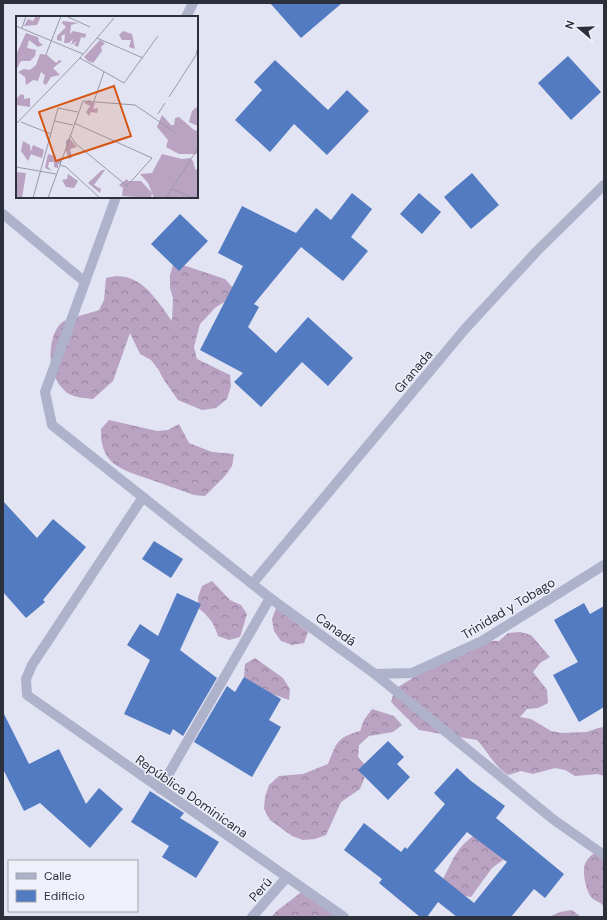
<svg xmlns="http://www.w3.org/2000/svg" width="607" height="920" font-family="'DM Sans',sans-serif">
  <defs>
    <pattern id="forest-crowns" width="20" height="18" patternUnits="userSpaceOnUse"><rect width="20" height="18" fill="#b9a2c2"/><path d="M2 6a3 3 0 1 1 6 0M12 15a3 3 0 1 1 6 0" fill="none" stroke="#97849f"/></pattern>
  </defs>
  <rect width="100%" height="100%" fill="#e2e3f3"/>
  <g fill="url(#forest-crowns)">
    <path d="M174,262l51,17 8,9 -5,12 -12,7 -16,17 -6,23 3,12 33,16 1,11 -4,13 -11,9 -14,2 -24,-10 -14,-20 -6,-11 -7,-9 -11,-6 -10,-21 -17,48 -20,18c-8,-1 -16,-1 -24,-5 -7,-4 -15,-16 -17,-24 -3,-14 -2,-40 12,-49 6,-3 27,-8 35,-11l5,-10 2,-22c33,-9 49,20 66,43l1,-23 -3,-10v-13z"/>
    <path d="M109,420l48,11 11,-1 11,-6 10,19 23,9 22,2 -2,12 -7,10 -20,20 -11,-1c-15,-5 -30,-11 -45,-16 -29,-10 -49,-15 -48,-50z"/>
    <path d="M212,581l18,19 11,5 6,9 -7,23 -11,3 -11,-4c-4,-13 -9,-20 -20,-28v-11l4,-11z"/>
    <polygon points="276,608 308,632 304,643 292,645 281,641 274,631 272,619"/>
    <path d="M520,632l11,3 19,22 -10,6 -7,9 14,18 1,13 -10,5 -11,1 -7,8 11,2 20,12 11,2 25,-1 11,-4 6,-1v49l-6,-2 -23,2 -10,-6 -10,-2 -22,6 -12,-3 -13,4c-14,-9 -20,-23 -31,-35l-58,-10 -28,-28 4,-13 79,-49 25,1 9,-8z"/>
    <path d="M255,658l28,20 7,11 -1,11c-19,-7 -30,-9 -45,-23l1,-13z"/>
    <path d="M372,709l22,7 8,9 -9,7 -24,4 -10,9 -1,12 8,9 -2,13 -4,10 -19,13 -15,33 -11,4 -12,1 -11,-4 -22,-16 -6,-11 1,-12 4,-12 10,-9 24,-2 25,-10c9,-22 8,-26 32,-33l4,-11z"/>
    <path d="M480,832l30,23 -18,13 -21,29 -11,-2 -17,-16c11,-21 15,-35 37,-47z"/>
    <path d="M604,848v58c-3,-4 -10,-5 -13,-9 -5,-7 -9,-25 -6,-33 3,-8 12,-13 19,-16z"/>
    <polygon points="304,890 346,917 271,917 278,910"/>
    <polygon points="572,910 581,917 549,917 560,912"/>
  </g>
  <g fill="#527bc1" fill-rule="evenodd">
    <polygon points="270,3 342,3 301,38"/>
    <polygon points="568,56 601,92 571,120 538,83"/>
    <polygon points="275,60 328,110 347,90 369,111 327,155 294,124 270,152 235,120 262,90 254,82"/>
    <polygon points="472,173 499,205 471,229 444,197"/>
    <polygon points="352,193 372,209 351,237 368,251 343,281 301,247 254,304 259,307 248,327 276,353 308,317 353,358 328,386 302,362 261,407 234,382 243,373 200,350 243,266 218,253 242,206 296,233 316,208 331,220"/>
    <polygon points="419,193 441,212 422,234 400,214"/>
    <polygon points="180,214 208,241 179,271 151,244"/>
    <polygon points="3,501 37,538 53,519 86,547 43,600 45,602 26,618 3,592"/>
    <polygon points="154,541 183,559 171,578 142,559"/>
    <polygon points="177,593 201,604 180,650 217,678 183,736 173,729 170,735 124,714 150,660 127,645 140,624 158,636"/>
    <polygon points="584,603 590,614 604,606 604,707 579,722 553,675 578,662 554,620"/>
    <polygon points="244,677 281,699 269,720 281,727 252,777 194,742 227,686 235,692"/>
    <polygon points="3,712 29,764 59,749 86,804 99,788 123,809 90,848 40,803 24,811 3,769"/>
    <polygon points="388,741 404,757 397,764 410,777 388,800 358,770"/>
    <path d="M457,768l14,13 34,25 -9,12 68,56 -19,24 -11,-9 -23,28h-54l-19,-15 -11,15h-7l-41,-34 3,-4 -38,-29 20,-27 37,29 4,-5 2,2 38,-45 -11,-11zM467,832l40,30 -33,41 -40,-32z"/>
    <polygon points="150,791 184,813 180,818 219,842 196,878 162,857 169,846 131,822"/>
  </g>
  <g fill="none" stroke-linecap="round" stroke-linejoin="round">
    <g stroke="#aeb2cb" stroke-width="10">
      <polyline points="186,17 193,3"/>
      <polyline points="116,197 45,392 52,425 270,598 375,674 554,820 604,855"/>
      <polyline points="3,214 85,282"/>
      <polyline points="143,497 32,665 26,679 27,695 344,917"/>
      <polyline points="252,584 465,329 537,251 604,185"/>
      <polyline points="375,674 412,673 482,641 604,565"/>
      <polyline points="160,789 270,598"/>
      <polyline points="252,917 287,877"/>
    </g>
  </g>
  <g text-anchor="middle" stroke-width="3" stroke-linejoin="round" paint-order="stroke">
    <g font-size="13" fill="#2c303a" stroke="#eff0fa">
      <text transform="translate(413 371) rotate(-50)" y="5">Granada</text>
      <text transform="translate(508 608) rotate(-31)" y="5">Trinidad y Tobago</text>
      <text transform="translate(336 629) rotate(36)" y="5">Canadá</text>
      <text transform="translate(192 796) rotate(35)" y="5">República Dominicana</text>
      <text transform="translate(260 889) rotate(-49)" y="5">Perú</text>
    </g>
  </g>
  <g transform="translate(16 16)">
    <rect width="182" height="182" fill="#e2e3f3"/>
    <path d="M17,129l11,5 -2,8 -12,-4zM0,156l10,1 -4,25h-6z" fill="#b9a2c2"/>
    <path d="M20,0h5l-4,9 -13,1 4,-7 5,2zM47,5l15,2 -7,2 -1,9 3,-3 13,3 -1,4 -4,-1 -3,10 -4,-2 3,-4 -6,4 2,-6 -4,4h-5l1,-9 -4,2 1,5 -5,-1v-4l9,-9 -4,-4zM107,15l9,3 3,15 -6,-2 2,-7h-9l-3,-5zM10,17l12,4 1,5 4,3 -5,2 -9,-7 -2,8 9,2 -1,6 -5,5h-9l-5,9v-15zM84,24l5,3 -4,4 1,4 -9,12 -5,-2 -4,-4zM24,38l7,1 9,8 3,-3 3,1 -9,7 7,7 -9,2 -5,8 -3,-2 2,-8 -4,-3 -3,9 -5,-1 -7,5 -1,-8 -7,-5 6,-3 6,1 6,-5zM5,78l3,1v4l6,-1v9l-13,-2 -1,-6zM73,84l6,3 -2,6 5,-1 -1,5 -6,-1 -2,4 -3,-4 4,-6 -6,-3zM182,90v20l-9,-4 3,-11zM146,99l9,10h3l1,-7 4,-1 15,13 4,1v23h-19l-13,-7 2,-7 -11,-13zM53,122l8,9 -7,2 2,8 -3,2 -3,-8v-10zM7,125l7,4 1,9 -3,7 -7,-10zM32,138l6,2 2,5 5,-3v6h-3v4l-4,-1v-5h-5l-1,5 4,4 -7,-3zM146,138l20,5 8,-1 3,3 2,8 3,1v28h-44l-6,-15 -8,-9 12,-1zM86,154h3l-11,15 7,4 -1,4 -12,-10zM52,158l10,7 -4,7 -8,-1 -4,-7 5,-1zM111,163l1,2h13l11,12 -1,5 -29,-2 1,-8 -4,-3z" fill="#b9a2c2"/>
    <path fill="none" stroke="#999ba9" stroke-width="1" d="M50,0l24,11M0,10l67,28M6,12l4,-12M81,22l46,20M29,41l16,-41M64,42l44,25 34,-47M153,81l27,-42 2,-9M78,85l10,-29M142,98l7,-11M38,105l19,4M5,106l30,12M0,108l64,-66 34,-40M54,119l5,8 52,43 25,-28 -78,-35M44,149l6,2 34,31M0,151l40,7M156,173l21,9M17,182l25,-90 20,4M32,182l35,-97 52,4 41,28M150,182l32,-50"/>
    <path fill="#d55511" fill-opacity="0.15" stroke="#d55511" stroke-width="2" d="M98,70l17,50 -75,25 -17,-49z"/>
    <rect width="182" height="182" fill="none" stroke="#2c303a" stroke-width="2"/>
  </g>
  <rect width="607" height="920" fill="none" stroke="#2c303a" stroke-width="8"/>
  <rect x="8" y="860" width="130" height="52" fill="#eff0fa" stroke="#a1a3ad"/>
  <rect x="16" y="873" width="20" height="6" fill="#aeb2cb" stroke="#a1a3ad"/>
  <text x="44" y="880" font-size="12" fill="#2c303a">Calle</text>
  <rect x="16" y="890" width="20" height="12" fill="#527bc1" stroke="#a1a3ad"/>
  <text x="44" y="900" font-size="12" fill="#2c303a">Edificio</text>
  <g transform="translate(579 28) rotate(289)" stroke="#eff0fa" stroke-width="3" paint-order="stroke">
  <path d="M0-3L7 15L0 10L-7 15Z" fill="#2c303a"/>
  <text y="-6" font-size="11" font-weight="bold" text-anchor="middle" fill="#2c303a">N</text>
  </g>
</svg>
